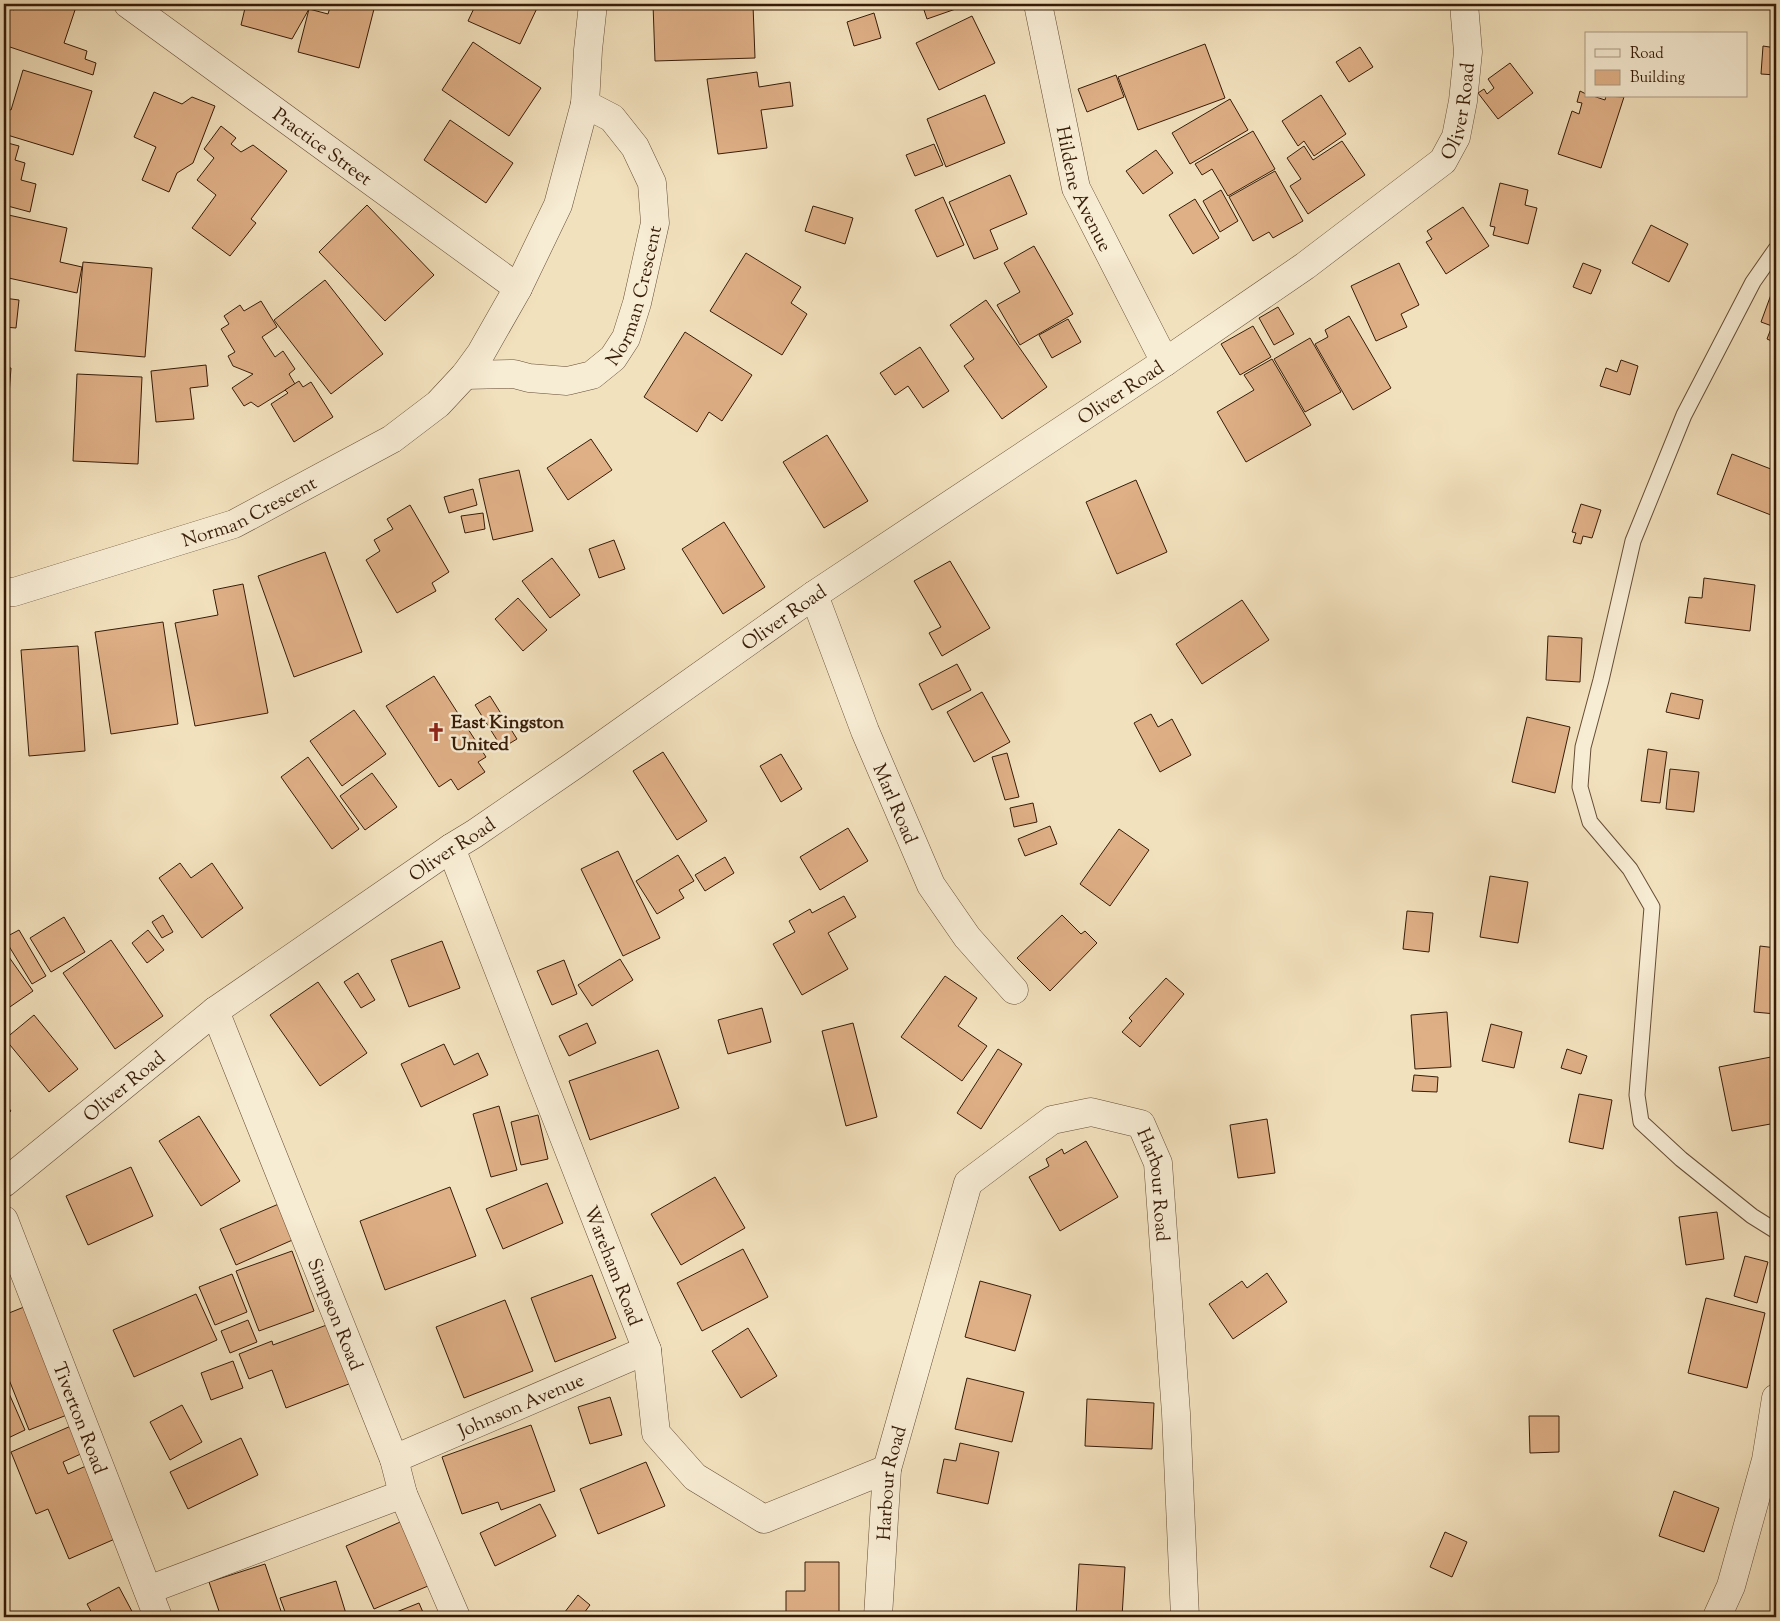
<svg xmlns="http://www.w3.org/2000/svg" width="1780" height="1621" font-family="'Sorts Mill Goudy',serif">
  <rect width="100%" height="100%" fill="#f2e1bd"/>
  <filter id="stains"><feTurbulence type="fractalNoise" baseFrequency=".004" numOctaves="4"/><feColorMatrix values="0 0 0 0 .2 0 0 0 0 .09 0 0 0 0 .02 0 0 0 .5 -.17"/></filter>
  <radialGradient id="worn" r=".72"><stop offset=".6" stop-color="#630" stop-opacity="0"/><stop offset="1" stop-color="#630" stop-opacity=".3"/></radialGradient>
  <g fill="#dfaf86" stroke="#371c08">
    <polygon points="10,4 77,4 64,43 87,51 85,59 96,63 93,75 4,45 4,19 8,7 14,10 15,6"/>
    <polygon points="246,4 310,4 309,9 292,39 241,25"/>
    <polygon points="331,4 355,4 374,9 359,68 298,52 309,9 328,14"/>
    <polygon points="476,4 539,4 520,44 468,21"/>
    <polygon points="653,4 753,5 755,58 655,61"/>
    <polygon points="922,4 970,4 927,19"/>
    <polygon points="874,13 881,38 854,46 847,22"/>
    <polygon points="972,16 995,63 939,90 916,43"/>
    <polygon points="473,42 541,88 509,136 442,90"/>
    <polygon points="1205,44 1225,98 1138,130 1118,77"/>
    <polygon points="1763,46 1776,48 1776,75 1761,74"/>
    <polygon points="1360,47 1373,67 1349,82 1336,62"/>
    <polygon points="1510,63 1533,93 1498,119 1478,93 1484,89 1487,94 1494,88 1488,79"/>
    <polygon points="23,70 92,91 73,155 4,134 4,108 11,110"/>
    <polygon points="757,72 759,87 790,82 793,106 761,110 767,148 718,154 707,79"/>
    <polygon points="1116,75 1124,97 1087,112 1078,89"/>
    <polygon points="1580,91 1586,94 1586,96 1593,96 1605,100 1606,96 1624,97 1601,168 1558,154 1572,111 1579,114 1582,103 1577,102"/>
    <polygon points="154,92 182,104 192,97 215,106 193,163 177,173 169,192 142,180 156,147 134,137"/>
    <polygon points="985,95 1005,143 946,167 927,119"/>
    <polygon points="1321,95 1346,134 1314,156 1304,141 1298,146 1282,121"/>
    <polygon points="1230,99 1248,130 1190,164 1172,133"/>
    <polygon points="450,120 513,163 486,203 424,160"/>
    <polygon points="221,126 236,138 231,144 241,152 253,145 287,171 251,219 256,223 230,256 192,228 216,195 197,180 214,158 204,149"/>
    <polygon points="1253,131 1275,169 1228,196 1212,169 1202,175 1195,164"/>
    <polygon points="1342,141 1365,175 1308,214 1290,186 1301,179 1287,158 1304,146 1313,160"/>
    <polygon points="4,142 19,146 15,160 25,163 21,180 36,184 30,212 4,205"/>
    <polygon points="934,144 943,165 915,176 906,155"/>
    <polygon points="1156,150 1173,173 1143,194 1126,171"/>
    <polygon points="1275,171 1303,221 1273,238 1269,232 1253,241 1229,197"/>
    <polygon points="1010,175 1027,214 990,230 998,249 974,259 949,202"/>
    <polygon points="1500,183 1528,190 1525,205 1537,208 1528,244 1493,235 1495,227 1490,226"/>
    <polygon points="1221,190 1238,221 1220,232 1203,201"/>
    <polygon points="943,197 964,245 937,257 915,210"/>
    <polygon points="1195,199 1219,238 1193,254 1169,215"/>
    <polygon points="367,205 434,275 385,321 319,252"/>
    <polygon points="813,206 853,218 845,244 805,231"/>
    <polygon points="1463,207 1489,246 1446,274 1426,242 1432,239 1427,231"/>
    <polygon points="4,214 67,228 60,262 82,267 77,293 4,277"/>
    <polygon points="1651,225 1688,244 1669,282 1632,263"/>
    <polygon points="1034,246 1073,314 1020,345 997,305 1020,292 1004,263"/>
    <polygon points="746,253 801,287 791,303 807,314 782,355 710,311"/>
    <polygon points="83,262 152,268 145,357 75,351"/>
    <polygon points="1399,263 1419,305 1401,314 1407,327 1376,341 1351,286"/>
    <polygon points="1583,263 1601,270 1591,294 1573,287"/>
    <polygon points="325,280 383,354 331,394 274,320"/>
    <polygon points="1776,281 1776,343 1767,339 1772,326 1761,322"/>
    <polygon points="4,298 19,300 16,328 4,327"/>
    <polygon points="986,300 1047,387 1002,419 964,366 974,359 950,325"/>
    <polygon points="261,301 277,327 262,337 275,357 283,351 295,369 289,374 295,384 258,407 251,402 244,406 232,388 253,374 233,366 228,356 235,352 221,329 229,324 224,316 240,305 244,311"/>
    <polygon points="1278,307 1294,334 1274,345 1259,318"/>
    <polygon points="1349,316 1391,388 1353,410 1315,344 1328,337 1325,330"/>
    <polygon points="1068,319 1081,342 1052,358 1039,335"/>
    <polygon points="1253,326 1271,357 1240,375 1221,344"/>
    <polygon points="685,332 752,375 722,421 709,412 697,432 644,397"/>
    <polygon points="1310,338 1341,392 1305,412 1274,359"/>
    <polygon points="920,347 949,391 923,408 908,386 895,395 880,373"/>
    <polygon points="1272,359 1311,425 1246,462 1217,412 1254,390 1244,375"/>
    <polygon points="1621,360 1638,366 1630,395 1600,386 1606,368 1617,372"/>
    <polygon points="206,365 208,386 190,388 194,419 156,422 151,371"/>
    <polygon points="4,367 11,368 6,436 4,436"/>
    <polygon points="77,374 142,377 138,464 73,461"/>
    <polygon points="299,381 303,387 311,382 333,417 294,442 271,404 288,393 285,390"/>
    <polygon points="827,435 868,501 824,528 783,462"/>
    <polygon points="591,439 612,470 568,500 547,468"/>
    <polygon points="1732,454 1776,471 1776,517 1717,494"/>
    <polygon points="519,470 533,531 493,540 479,479"/>
    <polygon points="1136,480 1167,552 1117,574 1086,502"/>
    <polygon points="473,489 477,505 449,513 444,497"/>
    <polygon points="1581,504 1601,510 1592,538 1583,536 1581,544 1573,542 1576,533 1572,532"/>
    <polygon points="410,505 449,572 432,583 436,591 397,613 366,560 380,551 374,540 393,529 387,519"/>
    <polygon points="483,513 485,529 465,533 461,516"/>
    <polygon points="724,522 765,587 723,614 682,549"/>
    <polygon points="614,540 625,569 599,578 589,549"/>
    <polygon points="325,552 362,652 294,677 258,576"/>
    <polygon points="552,558 580,595 550,618 522,581"/>
    <polygon points="950,561 990,628 942,656 929,633 941,627 914,581"/>
    <polygon points="1704,578 1755,585 1750,631 1685,623 1689,597 1702,598"/>
    <polygon points="243,584 268,713 195,726 175,623 218,615 213,590"/>
    <polygon points="518,598 547,630 523,651 495,619"/>
    <polygon points="1242,600 1269,640 1202,684 1176,644"/>
    <polygon points="163,622 178,724 111,734 95,632"/>
    <polygon points="1548,636 1582,638 1580,682 1546,680"/>
    <polygon points="78,646 85,751 29,756 21,650"/>
    <polygon points="957,664 971,690 932,710 919,684"/>
    <polygon points="434,676 486,757 478,762 485,772 458,790 451,779 439,787 386,706"/>
    <polygon points="982,692 1010,742 974,762 947,712"/>
    <polygon points="1671,693 1703,700 1699,719 1666,712"/>
    <polygon points="490,696 517,739 502,748 475,705"/>
    <polygon points="354,710 386,754 342,786 310,741"/>
    <polygon points="1151,714 1158,727 1172,719 1191,755 1160,772 1134,723"/>
    <polygon points="1527,717 1570,727 1555,793 1512,782"/>
    <polygon points="1648,749 1667,752 1660,803 1641,801"/>
    <polygon points="663,752 707,821 677,840 633,771"/>
    <polygon points="1007,753 1019,797 1005,800 992,757"/>
    <polygon points="781,754 802,789 781,802 760,766"/>
    <polygon points="308,757 359,829 332,849 281,777"/>
    <polygon points="1670,769 1699,772 1694,812 1666,809"/>
    <polygon points="372,773 397,807 365,830 340,796"/>
    <polygon points="1033,803 1037,822 1014,827 1010,808"/>
    <polygon points="1050,826 1057,844 1025,856 1018,839"/>
    <polygon points="848,828 868,861 820,890 800,857"/>
    <polygon points="1119,829 1149,850 1110,906 1080,884"/>
    <polygon points="618,851 660,938 623,956 581,869"/>
    <polygon points="678,855 694,881 679,890 684,898 657,914 636,881"/>
    <polygon points="725,857 734,873 705,891 695,875"/>
    <polygon points="180,863 191,878 212,863 243,908 202,938 159,878"/>
    <polygon points="1490,876 1528,882 1518,943 1480,937"/>
    <polygon points="844,896 856,917 828,933 848,969 802,995 773,944 795,932 789,921 810,909 812,913"/>
    <polygon points="1407,911 1433,913 1429,952 1403,949"/>
    <polygon points="163,915 173,932 162,938 152,922"/>
    <polygon points="1062,915 1081,934 1085,931 1097,943 1050,991 1017,958"/>
    <polygon points="64,917 85,952 51,972 30,938"/>
    <polygon points="19,930 46,976 32,984 4,938"/>
    <polygon points="148,930 164,950 147,963 132,943"/>
    <polygon points="111,940 163,1016 115,1049 63,973"/>
    <polygon points="442,941 460,988 409,1007 391,960"/>
    <polygon points="1760,946 1776,948 1776,1014 1754,1012"/>
    <polygon points="4,950 33,991 4,1011"/>
    <polygon points="620,959 633,980 592,1006 578,985"/>
    <polygon points="564,960 577,994 552,1005 537,971"/>
    <polygon points="358,973 375,1000 361,1008 344,982"/>
    <polygon points="945,976 977,998 958,1026 987,1046 962,1081 901,1037"/>
    <polygon points="1166,978 1184,994 1140,1047 1122,1032 1132,1021 1129,1018"/>
    <polygon points="318,982 367,1053 320,1086 270,1015"/>
    <polygon points="762,1008 771,1042 728,1054 718,1020"/>
    <polygon points="1447,1012 1451,1067 1415,1069 1411,1015"/>
    <polygon points="34,1015 78,1069 49,1092 5,1039"/>
    <polygon points="587,1023 596,1043 569,1056 559,1036"/>
    <polygon points="853,1023 877,1117 846,1126 822,1031"/>
    <polygon points="1491,1024 1522,1032 1514,1068 1482,1061"/>
    <polygon points="444,1044 454,1065 478,1053 488,1075 421,1107 401,1064"/>
    <polygon points="998,1049 1022,1064 981,1129 957,1113"/>
    <polygon points="1567,1049 1587,1056 1581,1074 1561,1068"/>
    <polygon points="658,1050 679,1108 590,1140 569,1081"/>
    <polygon points="1771,1057 1776,1087 1776,1123 1732,1131 1719,1067"/>
    <polygon points="1414,1075 1438,1077 1437,1092 1412,1091"/>
    <polygon points="1579,1094 1612,1100 1603,1149 1569,1142"/>
    <polygon points="4,1102 11,1111 4,1117"/>
    <polygon points="499,1106 517,1170 491,1177 473,1114"/>
    <polygon points="538,1115 548,1159 521,1165 511,1122"/>
    <polygon points="199,1116 240,1181 201,1206 159,1141"/>
    <polygon points="1267,1119 1275,1173 1238,1178 1230,1125"/>
    <polygon points="1086,1141 1118,1197 1060,1231 1029,1177 1049,1166 1046,1159 1062,1149 1064,1154"/>
    <polygon points="131,1167 153,1216 88,1245 66,1196"/>
    <polygon points="715,1177 745,1228 681,1265 651,1214"/>
    <polygon points="547,1183 563,1223 503,1249 486,1209"/>
    <polygon points="450,1187 476,1256 385,1290 360,1221"/>
    <polygon points="281,1203 297,1238 236,1265 220,1229"/>
    <polygon points="1717,1212 1724,1259 1686,1265 1679,1217"/>
    <polygon points="743,1249 768,1297 702,1331 677,1283"/>
    <polygon points="292,1251 314,1311 259,1331 236,1271"/>
    <polygon points="1745,1256 1768,1262 1757,1303 1734,1296"/>
    <polygon points="1267,1273 1287,1302 1233,1339 1209,1304 1242,1281 1247,1288"/>
    <polygon points="232,1274 247,1312 215,1325 199,1287"/>
    <polygon points="592,1275 616,1338 555,1362 531,1298"/>
    <polygon points="980,1281 1031,1295 1015,1351 965,1337"/>
    <polygon points="196,1294 217,1340 134,1377 113,1330"/>
    <polygon points="1706,1298 1765,1313 1747,1388 1688,1373"/>
    <polygon points="505,1300 533,1371 464,1398 436,1327"/>
    <polygon points="39,1301 82,1409 29,1430 4,1367 4,1315"/>
    <polygon points="248,1320 257,1342 230,1353 221,1331"/>
    <polygon points="332,1323 354,1382 286,1408 272,1370 249,1379 239,1354 272,1341 273,1345"/>
    <polygon points="748,1328 777,1376 741,1398 712,1351"/>
    <polygon points="233,1361 243,1388 211,1400 201,1373"/>
    <polygon points="967,1378 1024,1392 1012,1442 955,1429"/>
    <polygon points="4,1382 25,1430 4,1440"/>
    <polygon points="610,1397 622,1435 590,1444 578,1407"/>
    <polygon points="1087,1399 1154,1403 1152,1449 1085,1446"/>
    <polygon points="182,1405 202,1442 170,1460 150,1422"/>
    <polygon points="1529,1416 1559,1416 1559,1452 1530,1453"/>
    <polygon points="531,1425 555,1491 501,1510 498,1502 462,1514 442,1457"/>
    <polygon points="71,1426 83,1453 63,1462 68,1474 86,1466 124,1535 69,1559 48,1509 36,1514 11,1452"/>
    <polygon points="241,1438 258,1475 188,1509 170,1472"/>
    <polygon points="960,1443 999,1452 988,1504 937,1493 944,1459 956,1461"/>
    <polygon points="646,1462 665,1506 598,1534 580,1489"/>
    <polygon points="1674,1491 1719,1508 1704,1552 1659,1536"/>
    <polygon points="540,1504 556,1536 495,1566 480,1533"/>
    <polygon points="407,1519 435,1583 374,1609 346,1546"/>
    <polygon points="1445,1532 1467,1542 1452,1577 1430,1567"/>
    <polygon points="805,1562 839,1562 839,1612 817,1612 817,1617 786,1617 786,1591 805,1591"/>
    <polygon points="265,1564 283,1617 221,1617 209,1582"/>
    <polygon points="1079,1564 1125,1567 1122,1617 1076,1617"/>
    <polygon points="336,1581 347,1617 287,1617 280,1598"/>
    <polygon points="119,1587 135,1617 94,1617 87,1604"/>
    <polygon points="578,1595 590,1605 581,1617 561,1617"/>
    <polygon points="419,1603 425,1617 390,1617 389,1615"/>
    <polygon points="602,1611 611,1617 597,1617"/>
  </g>
  <g fill="none" stroke-linecap="round" stroke-linejoin="round">
    <g stroke="#664d35" stroke-width="17">
      <polyline id="lane" points="1776,249 1753,282 1684,415 1633,541 1601,680 1583,747 1580,787 1590,822 1630,869 1652,907 1637,1095 1641,1122 1681,1159 1752,1216 1776,1231"/>
    </g>
    <g stroke="#664d35" stroke-width="29">
      <g id="street">
        <path id="s1" d="M128,4l390,284"/>
        <path id="s2" d="M1038,4l38,184 89,174"/>
        <path id="s3" d="M465,375l49,-1 15,4 38,3 25,-6 21,-17 13,-20 11,-35 18,-80 -3,-40 -17,-36 -23,-29 -27,-14"/>
        <path id="s4" d="M4,592h10l220,-68 158,-85 46,-35 27,-29 16,-22 37,-65 40,-83 27,-101 3,-54 5,-46"/>
        <path id="s5" d="M814,595l51,136 66,154 36,52 47,53"/>
        <path id="s6" d="M451,848l196,502 9,83 39,44 69,42 123,-50"/>
        <path id="s7" d="M215,1011l179,448 9,35 53,123"/>
        <path id="s8" d="M4,1183l211,-172 236,-163 23,-14 99,-68 241,-171 351,-233 140,-96 138,-105 13,-24 7,-36 5,-49 -4,-48"/>
        <path id="s9" d="M4,1220l154,397"/>
        <path id="s10" d="M394,1459l253,-109"/>
        <polyline points="148,1590 403,1494"/>
        <path id="s11" d="M878,1617l9,-148 81,-286 84,-63 39,-8 50,12 17,39 18,250 9,204"/>
        <polyline points="1717,1617 1731,1586 1766,1460 1776,1398"/>
      </g>
    </g>
    <use href="#lane" stroke="#f7ecd4" stroke-width="15"/>
    <use href="#street" stroke="#f7ecd4" stroke-width="28"/>
  </g>
  <defs>
    <g id="church-bare" transform="scale(1.5)"><path d="M-1.2-6h2.4v3.5h3.3v2.4h-3.3V6h-2.4V-.1h-3.3v-2.4h3.3Z" fill="#8f2418" stroke="#f7ecd4" stroke-width="2.5" paint-order="stroke"/></g>
  </defs>
  <g fill-rule="evenodd">
    <use href="#church-bare" x="436" y="732"/>
  </g>
  <g text-anchor="middle" stroke-width="5" stroke-linejoin="round" paint-order="stroke">
    <g font-size="19" fill="#371c08" stroke="#f7ecd4">
      <text dy="7" stroke="none"><textPath href="#s8" startOffset="1819">Oliver Road</textPath></text>
      <text dy="7" stroke="none"><textPath href="#s1" startOffset="241">Practice Street</textPath></text>
      <text dy="7" stroke="none"><textPath href="#s2" startOffset="191">Hildene Avenue</textPath></text>
      <text dy="7" stroke="none"><textPath href="#s3" startOffset="222">Norman Crescent</textPath></text>
      <text dy="7" stroke="none"><textPath href="#s8" startOffset="1369">Oliver Road</textPath></text>
      <text dy="7" stroke="none"><textPath href="#s4" startOffset="259">Norman Crescent</textPath></text>
      <text dy="7" stroke="none"><textPath href="#s8" startOffset="964">Oliver Road</textPath></text>
      <text dy="7" stroke="none"><textPath href="#s5" startOffset="224">Marl Road</textPath></text>
      <text dy="7" stroke="none"><textPath href="#s8" startOffset="559">Oliver Road</textPath></text>
      <text dy="7" stroke="none"><textPath href="#s8" startOffset="154">Oliver Road</textPath></text>
      <text dy="7" stroke="none"><textPath href="#s11" startOffset="705">Harbour Road</textPath></text>
      <text dy="7" stroke="none"><textPath href="#s6" startOffset="448">Wareham Road</textPath></text>
      <text dy="7" stroke="none"><textPath href="#s7" startOffset="326">Simpson Road</textPath></text>
      <text dy="7" stroke="none"><textPath href="#s10" startOffset="138">Johnson Avenue</textPath></text>
      <text dy="7" stroke="none"><textPath href="#s9" startOffset="212">Tiverton Road</textPath></text>
      <text dy="7" stroke="none"><textPath href="#s11" startOffset="135">Harbour Road</textPath></text>
    </g>
    <g font-size="19" font-weight="bold" fill="#371c08" stroke="#f7ecd4" text-anchor="start">
      <text x="451" y="728">East Kingston<tspan x="451" dy="22">United</tspan></text>
    </g>
  </g>
  <rect width="1780" height="1621" fill="none" stroke="#f2e1bd" stroke-width="20"/>
  <rect x="5" y="5" width="1770" height="1611" fill="none" stroke="#371c08" stroke-width="2.5"/>
  <rect x="10" y="10" width="1760" height="1601" fill="none" stroke="#371c08"/>
  <rect x="1585" y="32" width="162" height="65" fill="#f7ecd4" stroke="#aa9982"/>
  <rect x="1595" y="49" width="25" height="8" fill="#f7ecd4" stroke="#aa9982"/>
  <text x="1630" y="58" font-size="15" fill="#371c08">Road</text>
  <rect x="1595" y="70" width="25" height="15" fill="#dfaf86" stroke="#aa9982"/>
  <text x="1630" y="82" font-size="15" fill="#371c08">Building</text>
  <rect width="100%" height="100%" filter="url(#stains)"/>
  <rect width="100%" height="100%" fill="url(#worn)"/>
</svg>
